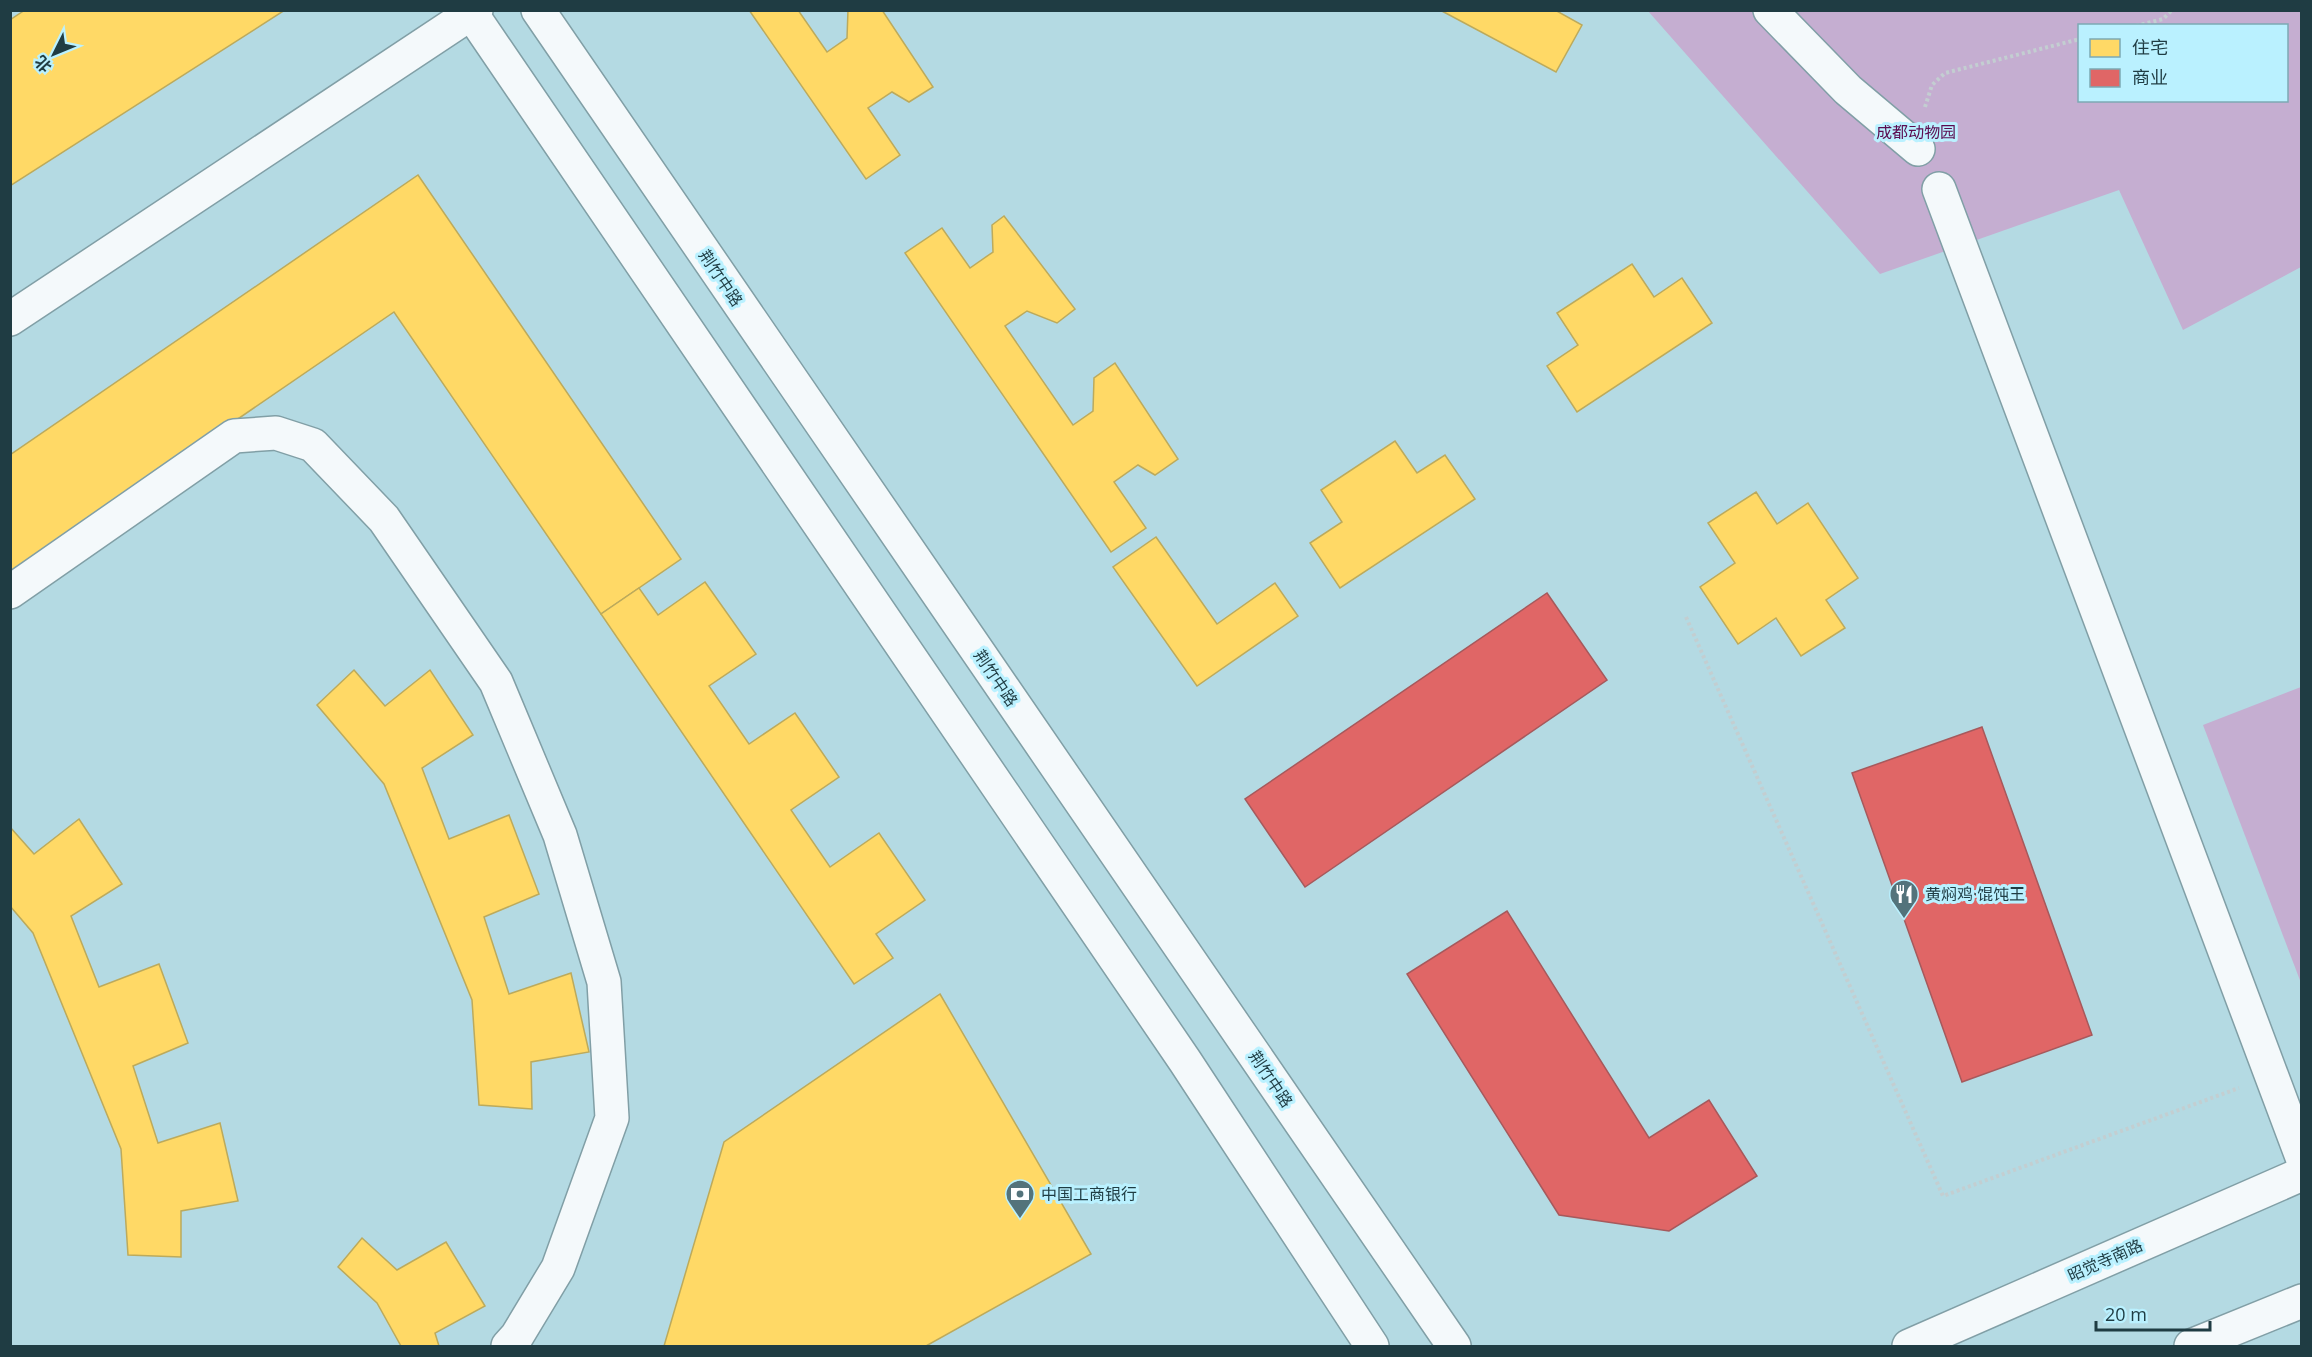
<svg xmlns="http://www.w3.org/2000/svg" width="2312" height="1357" font-family="'Open Sans','Noto Sans SC',sans-serif">
  <rect width="100%" height="100%" fill="#b4dae3"/>
  <g fill="#c5aed1" fill-rule="evenodd">
    <path d="M1648,11h653v256l-118,63 -64,-140 -239,84zM2080,26h206v74h-206z"/>
    <polygon points="2301,687 2301,983 2203,725"/>
  </g>
  <g fill="#ffd966" stroke="#bcaa5c" stroke-width="1.5">
    <polygon points="25,10 285,10 10,186 10,20"/>
    <polygon points="749,10 798,10 827,52 847,38 848,10 882,10 933,87 909,102 892,92 868,108 900,155 866,179"/>
    <polygon points="1440,10 1555,10 1582,25 1556,72"/>
    <polygon points="418,175 681,559 601,614 394,312 10,575 10,455"/>
    <polygon points="1004,216 1075,309 1057,323 1027,311 1005,326 1073,425 1093,411 1094,378 1115,363 1178,459 1155,475 1138,465 1114,482 1146,528 1111,552 905,253 942,228 970,268 993,252 992,225"/>
    <polygon points="1632,264 1654,297 1682,278 1712,323 1577,412 1547,366 1578,345 1557,313"/>
    <polygon points="1395,441 1417,473 1445,455 1475,499 1340,588 1310,543 1342,522 1321,490"/>
    <polygon points="1756,492 1777,524 1808,503 1858,578 1826,600 1845,628 1801,656 1776,618 1738,644 1700,587 1735,563 1708,523"/>
    <polygon points="1156,537 1217,624 1275,583 1298,616 1197,686 1113,567"/>
    <polygon points="705,582 756,654 709,686 749,744 795,713 839,777 791,810 830,867 879,833 925,900 876,934 893,958 854,984 601,614 639,588 658,615"/>
    <polygon points="354,670 385,706 430,670 473,735 422,768 449,839 509,815 539,894 484,917 509,994 571,973 589,1052 531,1062 532,1109 479,1105 472,1000 384,784 317,705"/>
    <polygon points="79,819 122,884 71,916 99,987 159,964 188,1043 133,1066 158,1143 220,1123 238,1201 181,1211 181,1257 128,1255 121,1149 33,933 10,906 10,827 34,854"/>
    <polygon points="940,994 1091,1254 926,1346 664,1346 724,1142"/>
    <polygon points="362,1238 397,1270 446,1242 485,1306 435,1333 439,1346 401,1346 377,1303 338,1267"/>
  </g>
  <g fill="#e06666" stroke="#a6595c" stroke-width="1.5">
    <polygon points="1547,593 1607,680 1305,887 1245,799"/>
    <polygon points="1982,727 2092,1035 1962,1082 1852,773"/>
    <polygon points="1507,911 1649,1138 1709,1100 1757,1176 1669,1231 1559,1215 1407,974"/>
  </g>
  <g fill="none" stroke-linecap="round" stroke-linejoin="round">
    <g stroke="#819fa6" stroke-width="36">
      <g id="street">
        <polyline points="1770,10 1848,90 1918,149"/>
        <polyline points="1939,189 2302,1157"/>
        <polyline points="10,319 476,10"/>
        <polyline points="10,592 234,436 276,433 313,445 384,519 496,682 560,835 604,982 612,1118 558,1268 517,1336 508,1346"/>
      </g>
    </g>
    <g stroke="#819fa6" stroke-width="36">
      <g id="secondary">
        <polyline points="469,10 1185,1061 1372,1346"/>
        <polyline points="538,10 1454,1346"/>
      </g>
    </g>
    <g stroke="#819fa6" stroke-width="36">
      <g id="primary">
        <polyline points="1909,1346 2302,1174"/>
        <polyline points="2191,1346 2302,1301"/>
      </g>
    </g>
    <g stroke="#c3ced1" stroke-width="4" stroke-dasharray="3 3" stroke-linecap="butt">
      <polyline points="2136,26 2163,19 2172,10"/>
      <polyline points="1925,107 1932,85 1945,73 2080,39"/>
      <polyline points="1686,617 1943,1196 2239,1088"/>
    </g>
    <use href="#street" stroke="#f4f9fb" stroke-width="33"/>
    <use href="#secondary" stroke="#f4f9fb" stroke-width="33"/>
    <use href="#primary" stroke="#f4f9fb" stroke-width="33"/>
  </g>
  <defs>
    <g id="restaurant-pin" transform="scale(1.5)"><path d="M0 17L-7.5 6A9.5 9.5 0 1 1 7.5 6Z" fill="#53737b" stroke="#baf1ff"/><path d="M-5-6h1v4h1v-4h1v4h1v-4h1v5L-1.5 .5V6h-2V.5L-5-1ZM5-6V6H3V1.5H1.5Q1.5-4 5-6Z" fill="#fff"/></g>
    <g id="bank-pin" transform="scale(1.5)"><path d="M0 17L-7.5 6A9.5 9.5 0 1 1 7.5 6Z" fill="#53737b" stroke="#baf1ff"/><path d="M-6-4H6V4H-6ZM0-2.3a2.3 2.3 0 1 0 0 4.6a2.3 2.3 0 1 0 0-4.6Z" fill="#fff"/></g>
  </defs>
  <g fill-rule="evenodd">
    <use href="#restaurant-pin" x="1904" y="894"/>
    <use href="#bank-pin" x="1020" y="1194"/>
  </g>
  <g text-anchor="middle" stroke-width="6" stroke-linejoin="round" paint-order="stroke">
    <g font-size="16" fill="#5b0d50" stroke="#baf1ff">
      <text x="1916" y="138">成都动物园</text>
    </g>
    <g font-size="16" fill="#1f3c43" stroke="#baf1ff">
      <text transform="translate(721 278) rotate(56)" y="6">荆竹中路</text>
      <text transform="translate(996 678) rotate(56)" y="6">荆竹中路</text>
      <text transform="translate(1271 1079) rotate(56)" y="6">荆竹中路</text>
      <text transform="translate(2105 1260) rotate(-24)" y="6">昭觉寺南路</text>
    </g>
    <g font-size="16" fill="#1f3c43" stroke="#baf1ff" text-anchor="start">
      <text x="1925" y="900">黄焖鸡·馄饨王</text>
      <text x="1041" y="1200">中国工商银行</text>
    </g>
  </g>
  <rect width="2312" height="1357" fill="none" stroke="#1f3c43" stroke-width="24"/>
  <rect x="2078" y="24" width="210" height="78" fill="#baf1ff" stroke="#7ca9b4" stroke-width="1.5"/>
  <rect x="2090" y="39" width="30" height="18" fill="#ffd966" stroke="#7ca9b4" stroke-width="1.5"/>
  <text x="2132" y="54" font-size="18" fill="#1f3c43">住宅</text>
  <rect x="2090" y="69" width="30" height="18" fill="#e06666" stroke="#7ca9b4" stroke-width="1.5"/>
  <text x="2132" y="84" font-size="18" fill="#1f3c43">商业</text>
  <g transform="translate(54 54) rotate(227)" stroke="#baf1ff" stroke-width="4.5" paint-order="stroke">
  <path d="M0-4.5L10 22L0 15L-10 22Z" fill="#1f3c43"/>
  <text y="-9" font-size="16" font-weight="bold" text-anchor="middle" fill="#1f3c43">北</text>
  </g>
  <path d="M2096 1321v9h114v-9" fill="none" stroke="#1f3c43" stroke-width="3"/>
  <text x="2105" y="1321" font-size="18" fill="#1f3c43" stroke="#baf1ff" stroke-width="4.5" paint-order="stroke">20 m</text>
</svg>
